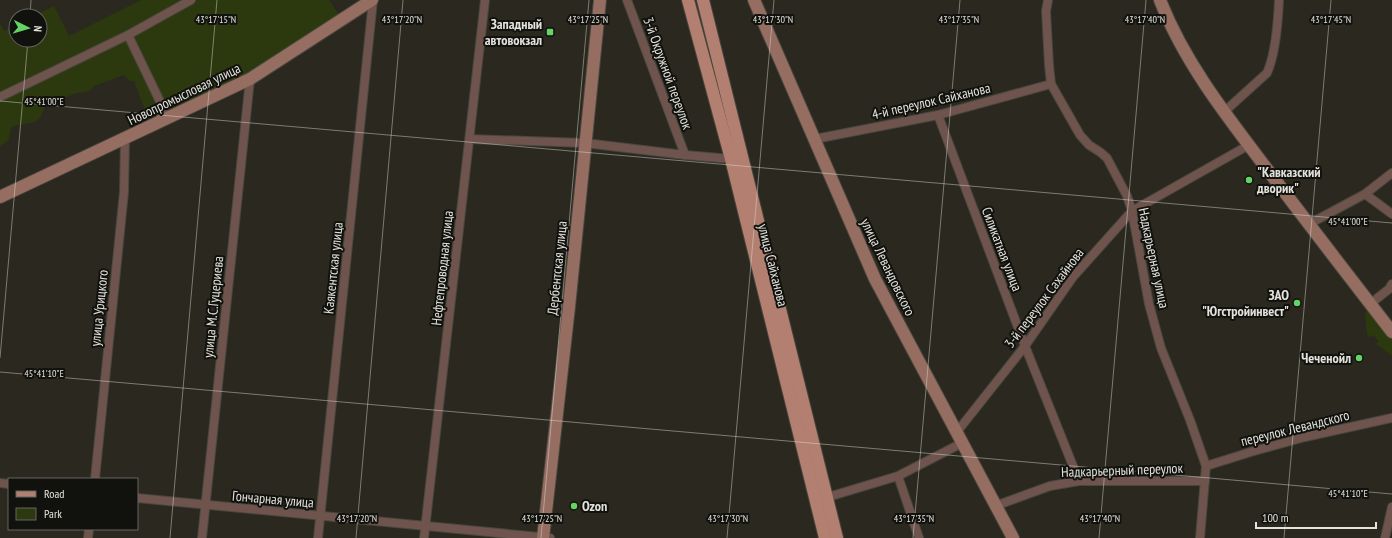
<svg xmlns="http://www.w3.org/2000/svg" width="1392" height="538" font-family="'PT Sans Narrow',sans-serif">
  <rect width="100%" height="100%" fill="#2a281f"/>
  <g fill="#2c390e">
    <path d="M141,0h188l11,16 -94,59 -97,46 -15,-40h-4l-6,-6 -30,11 -2,3 -5,3 -11,1 -31,13c-7,24 -18,13 -34,22l-2,11 -9,8v-124l4,8 12,-6v15h24v-24h-5l19,-10 15,30z"/>
    <polygon points="1369,310 1392,339 1392,356 1376,344 1379,341 1373,335 1370,337 1367,334 1365,313"/>
  </g>
  <g fill="none" stroke-linecap="round" stroke-linejoin="round">
    <g stroke="#48463d" stroke-width="10">
      <g id="street">
        <polyline points="627,0 685,155"/>
        <polyline points="1048,0 1046,11 1049,65 1051,84 1080,135 1089,145 1100,152 1107,158 1127,196 1132,211 1149,304 1161,348 1190,420 1206,466 1200,538"/>
        <polyline points="128,35 168,118"/>
        <polyline points="0,97 128,35 191,0"/>
        <path d="M1225,111l42,-38c9,-20 11,-51 12,-73"/>
        <polyline points="938,115 1025,346 1079,481"/>
        <polyline points="470,139 585,143 685,155 731,159 736,158"/>
        <polyline points="815,139 938,115 1051,84"/>
        <polyline points="1365,194 1392,214"/>
        <polyline points="1309,224 1365,194 1392,173"/>
        <polyline points="1370,304 1389,289 1392,284"/>
        <polyline points="956,433 1025,346 1073,277 1132,211 1249,145"/>
        <polyline points="1206,466 1254,451 1305,437 1392,418"/>
        <polyline points="898,476 919,538"/>
        <polyline points="95,479 124,192 125,139"/>
        <polyline points="0,483 9,484"/>
        <polyline points="828,497 898,476 962,443"/>
        <polyline points="137,498 550,538"/>
        <polyline points="995,506 1050,486 1079,481 1205,481"/>
        <polyline points="88,538 89,529"/>
        <polyline points="202,538 250,79"/>
        <polyline points="318,538 373,0"/>
        <polyline points="424,538 485,0"/>
        <polyline points="1385,538 1392,507"/>
      </g>
    </g>
    <g stroke="#48463d" stroke-width="14">
      <g id="secondary">
        <polyline points="754,0 875,279 1013,538"/>
        <path d="M1160,0c25,64 69,119 110,173 40,53 81,106 122,159"/>
        <polyline points="0,197 250,79 372,0"/>
        <polyline points="543,538 569,307 600,0"/>
      </g>
    </g>
    <g stroke="#48463d" stroke-width="14">
      <g id="primary">
        <polyline points="688,0 731,159 825,538"/>
        <polyline points="703,0 837,538"/>
      </g>
    </g>
    <use href="#street" stroke="#6e544d" stroke-width="8"/>
    <use href="#secondary" stroke="#956d61" stroke-width="12"/>
    <use href="#primary" stroke="#b37f70" stroke-width="12"/>
  </g>
  <path fill="none" stroke="#e3e2dc" stroke-width="1" stroke-opacity="0.45" d="M30,16l1,-16M0,101l1392,122M0,358l28,-318M0,372l1392,122M170,538l47,-538M356,538l47,-538M541,538l48,-538M727,538l47,-538M913,538l47,-538M1099,538l47,-538M1284,538l47,-538"/>
  <g fill="#65d467" stroke="#11110d" stroke-width="1.5">
    <rect x="546" y="28" width="8" height="8" rx="2"/>
    <circle cx="1249" cy="180" r="4"/>
    <circle cx="1297" cy="303" r="4"/>
    <circle cx="1359" cy="358" r="4"/>
    <circle cx="574" cy="506" r="4"/>
  </g>
  <g text-anchor="middle" stroke-width="4" stroke-linejoin="round" paint-order="stroke">
    <g font-size="14" font-weight="bold" fill="#e3e2dc" stroke="#11110d" text-anchor="end">
      <text x="542" y="29">Западный<tspan x="542" dy="16">автовокзал</tspan></text>
      <text x="1257" y="177" text-anchor="start">"Кавказский<tspan x="1257" dy="16">дворик"</tspan></text>
      <text x="1289" y="300">ЗАО<tspan x="1289" dy="16">"Югстройинвест"</tspan></text>
      <text x="1351" y="363">Чеченойл</text>
      <text x="582" y="511" text-anchor="start">Ozon</text>
    </g>
    <g font-size="14" fill="#e3e2dc" stroke="#11110d">
      <text transform="translate(668 73) rotate(70)" y="5">3-й Окружной переулок</text>
      <text transform="translate(184 94) rotate(-26)" y="5">Новопромысловая улица</text>
      <text transform="translate(931 101) rotate(-13)" y="5">4-й переулок Сайханова</text>
      <text transform="translate(1002 249) rotate(69)" y="5">Силикатная улица</text>
      <text transform="translate(1154 258) rotate(78)" y="5">Надкарьерная улица</text>
      <text transform="translate(773 265) rotate(76)" y="5">улица Сайханова</text>
      <text transform="translate(888 267) rotate(64)" y="5">улица Левандовского</text>
      <text transform="translate(333 268) rotate(-84)" y="5">Каякентская улица</text>
      <text transform="translate(442 268) rotate(-84)" y="5">Нефтепроводная улица</text>
      <text transform="translate(557 268) rotate(-84)" y="5">Дербентская улица</text>
      <text transform="translate(1044 298) rotate(-53)" y="5">3-й переулок Сахайнова</text>
      <text transform="translate(213 307) rotate(-84)" y="5">улица М.С.Гуцериева</text>
      <text transform="translate(99 308) rotate(-84)" y="5">улица Урицкого</text>
      <text transform="translate(1295 428) rotate(-14)" y="5">переулок Левандского</text>
      <text transform="translate(1122 470) rotate(-2)" y="5">Надкарьерный переулок</text>
      <text transform="translate(273 499) rotate(5)" y="5">Гончарная улица</text>
    </g>
  </g>
  <g font-size="10" text-anchor="middle" fill="#e3e2dc" stroke="#11110d" stroke-width="4" stroke-linejoin="round" paint-order="stroke">
    <text x="216" y="23">43°17'15"N</text>
    <text x="402" y="23">43°17'20"N</text>
    <text x="588" y="23">43°17'25"N</text>
    <text x="773" y="23">43°17'30"N</text>
    <text x="959" y="23">43°17'35"N</text>
    <text x="1145" y="23">43°17'40"N</text>
    <text x="1331" y="23">43°17'45"N</text>
    <text x="44" y="105">45°41'00"E</text>
    <text x="1348" y="225">45°41'00"E</text>
    <text x="44" y="377">45°41'10"E</text>
    <text x="1348" y="497">45°41'10"E</text>
    <text x="357" y="522">43°17'20"N</text>
    <text x="542" y="522">43°17'25"N</text>
    <text x="728" y="522">43°17'30"N</text>
    <text x="914" y="522">43°17'35"N</text>
    <text x="1100" y="522">43°17'40"N</text>
  </g>
  <rect x="8" y="478" width="130" height="52" fill="#11110d" stroke="#656560"/>
  <rect x="16" y="491" width="20" height="6" fill="#b37f70" stroke="#656560"/>
  <text x="44" y="498" font-size="12" fill="#e3e2dc">Road</text>
  <rect x="16" y="508" width="20" height="12" fill="#2c390e" stroke="#656560"/>
  <text x="44" y="518" font-size="12" fill="#e3e2dc">Park</text>
  <g transform="translate(28 28) rotate(95)"><circle r="19" fill="#11110d" stroke="#656560"/>
  <path d="M0-3L7 15L0 10L-7 15Z" fill="#65d467"/>
  <text y="-6" font-size="11" font-weight="bold" text-anchor="middle" fill="#e3e2dc">N</text>
  </g>
  <path d="M1256 522v6h120v-6" fill="none" stroke="#e3e2dc" stroke-width="2"/>
  <text x="1262" y="522" font-size="12" fill="#e3e2dc" stroke="#11110d" stroke-width="3" paint-order="stroke">100 m</text>
</svg>
